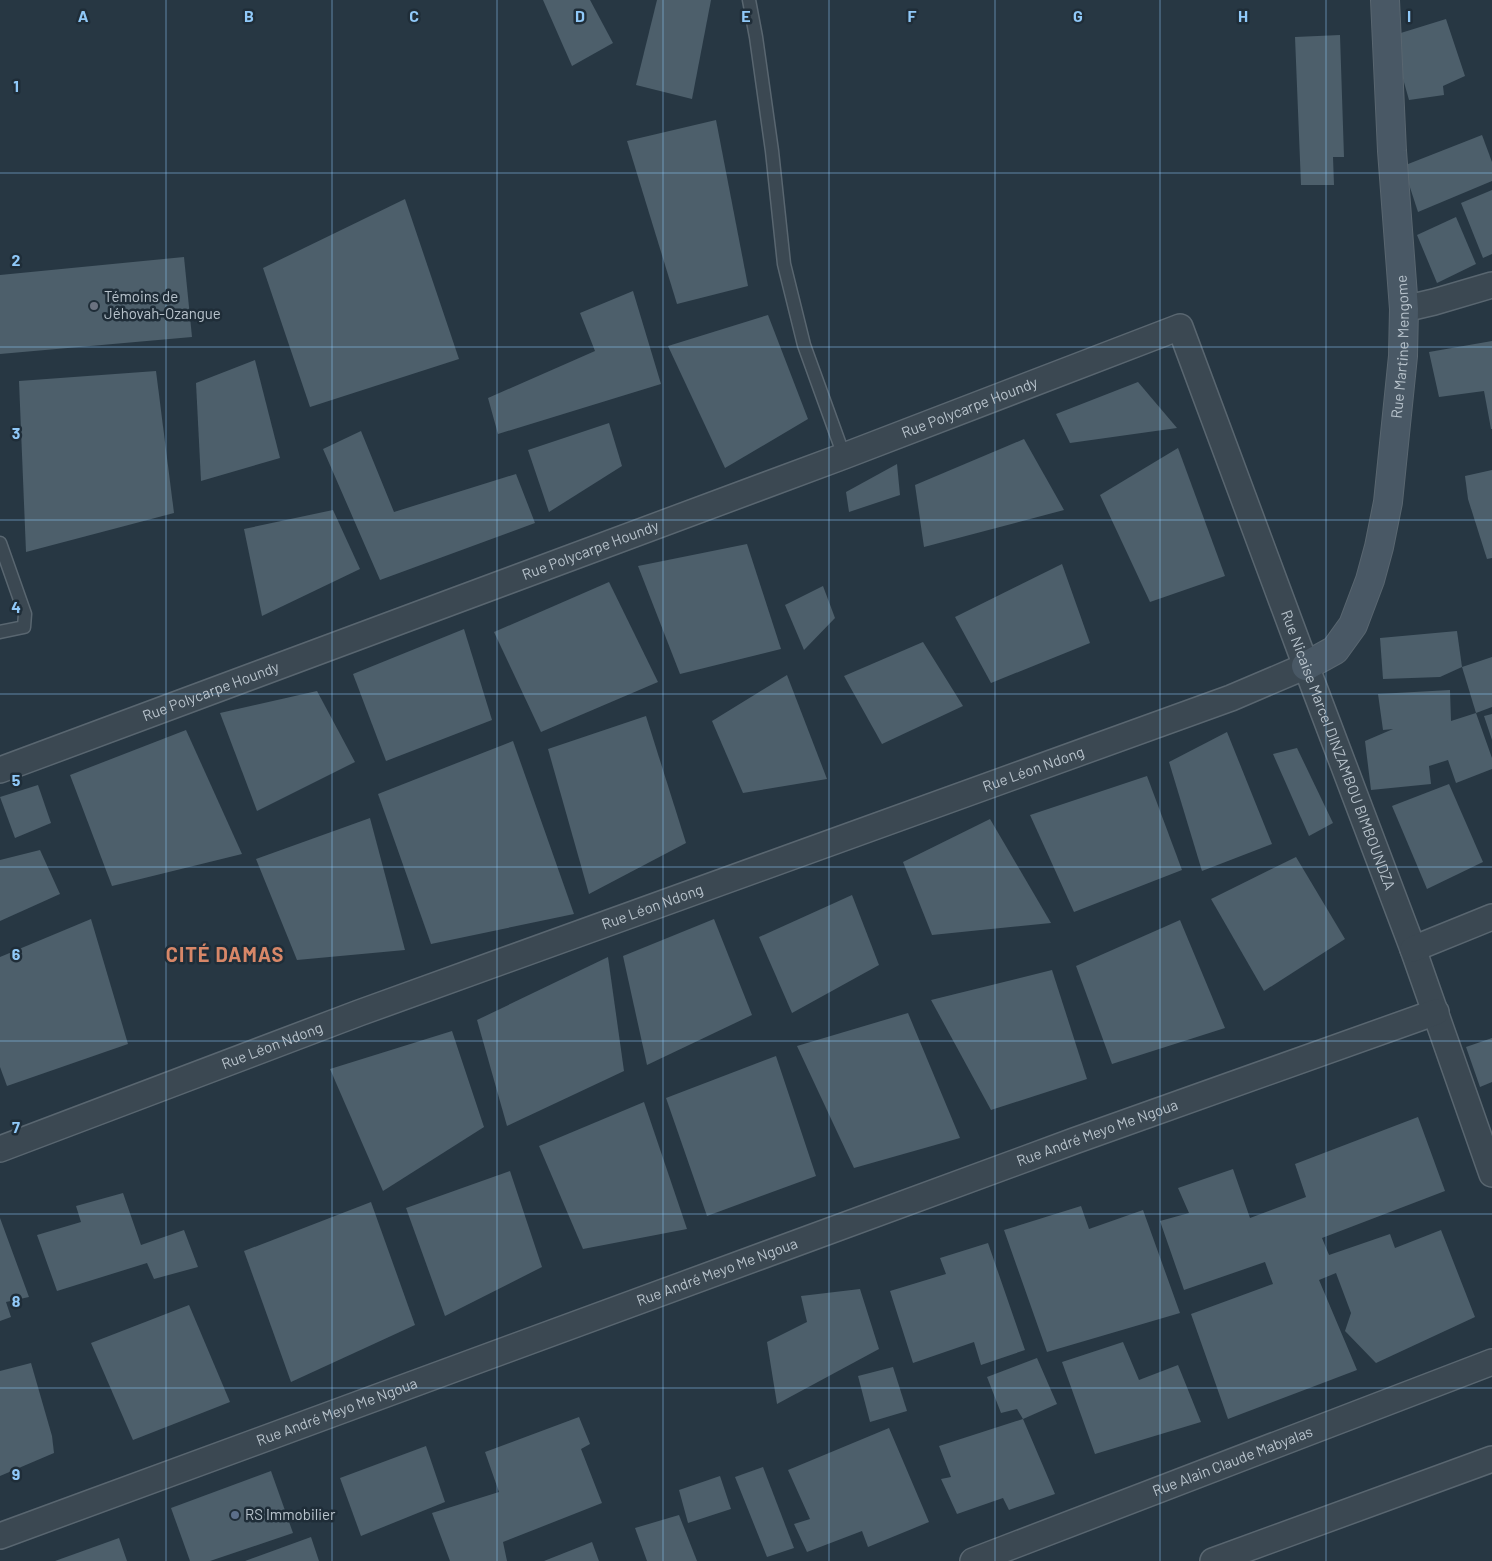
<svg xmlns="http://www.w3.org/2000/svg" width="1492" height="1561" font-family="Barlow,sans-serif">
  <rect width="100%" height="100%" fill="#273743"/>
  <g fill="#4d5f6b">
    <polygon points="543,0 590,0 613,43 572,66"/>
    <polygon points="657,0 711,0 692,99 636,85"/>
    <polygon points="1446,19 1465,76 1443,86 1444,95 1409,100 1391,36"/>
    <polygon points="1340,35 1344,157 1333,157 1334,185 1301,185 1295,37"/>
    <polygon points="716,120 748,286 677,304 627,141"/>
    <polygon points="1482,135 1492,162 1492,181 1418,212 1403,166"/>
    <polygon points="1492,190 1492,254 1483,258 1461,203"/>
    <polygon points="405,199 459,359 310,407 263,268"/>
    <polygon points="1456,217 1476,264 1437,283 1417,235"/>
    <polygon points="184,257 192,337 0,354 0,275"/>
    <polygon points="633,291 661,384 498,434 488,398 595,351 580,313"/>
    <polygon points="768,315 808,419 725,468 668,346"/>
    <polygon points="1492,341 1492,429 1491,429 1484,391 1439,397 1429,352"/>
    <polygon points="255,360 280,458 201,481 196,383"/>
    <polygon points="156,371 174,513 26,552 19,381"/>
    <polygon points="1138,382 1177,428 1070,443 1056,414"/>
    <polygon points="609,423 622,466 549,512 528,450"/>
    <polygon points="361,431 394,512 516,474 535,523 380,580 323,449"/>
    <polygon points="1024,439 1064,510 924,547 915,485"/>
    <polygon points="1178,448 1225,576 1150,602 1100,495"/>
    <polygon points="897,464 900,495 849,512 846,492"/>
    <polygon points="1492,470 1492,558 1487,559 1468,499 1465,476"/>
    <polygon points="333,510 360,569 262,616 244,529"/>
    <polygon points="747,544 781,649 680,674 638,566"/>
    <polygon points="1062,564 1090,643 991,683 955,617"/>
    <polygon points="609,582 658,682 541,732 494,632"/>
    <polygon points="823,586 835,618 804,650 785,605"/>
    <polygon points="464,629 492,720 386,761 353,674"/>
    <polygon points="1457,631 1462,667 1440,677 1383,679 1380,638"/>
    <polygon points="923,642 963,706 882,744 844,676"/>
    <polygon points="1492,657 1492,707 1476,713 1462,667"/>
    <polygon points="787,675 827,779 743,793 712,721"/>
    <polygon points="1450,690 1451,721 1476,713 1492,758 1492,769 1456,783 1448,760 1429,766 1431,784 1371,790 1365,741 1393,729 1383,730 1378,694"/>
    <polygon points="317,691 355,762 257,811 220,713"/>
    <polygon points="1492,714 1492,740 1484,716"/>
    <polygon points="646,716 686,843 589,894 548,749"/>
    <polygon points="186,730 242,854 112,886 70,775"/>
    <polygon points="1227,732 1272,844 1202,871 1169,762"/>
    <polygon points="513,741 574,914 431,944 378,794"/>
    <polygon points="1297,748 1333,823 1309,836 1273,754"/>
    <polygon points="1147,776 1182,870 1074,912 1030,815"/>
    <polygon points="1449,784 1483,862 1427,889 1392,806"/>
    <polygon points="38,785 51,823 15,838 0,797"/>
    <polygon points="370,818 405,950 297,960 256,859"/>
    <polygon points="990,819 1051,923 932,935 903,862"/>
    <polygon points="40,850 60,894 0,921 0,860"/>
    <polygon points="1296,857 1345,939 1264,991 1211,899"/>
    <polygon points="852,895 879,965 792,1013 759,937"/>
    <polygon points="91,919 128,1044 7,1086 0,1067 0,957"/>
    <polygon points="714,919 752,1015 647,1065 623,956"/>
    <polygon points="1180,920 1225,1028 1112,1064 1076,966"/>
    <polygon points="608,957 624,1071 507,1126 477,1020"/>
    <polygon points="1052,970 1087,1079 991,1110 931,1000"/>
    <polygon points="908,1013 960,1138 854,1168 797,1046"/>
    <polygon points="452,1031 484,1127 383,1191 330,1069"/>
    <polygon points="1492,1038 1492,1082 1480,1087 1466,1047"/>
    <polygon points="776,1056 816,1176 707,1216 666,1098"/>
    <polygon points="644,1102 687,1229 583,1249 539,1146"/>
    <polygon points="1418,1117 1445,1191 1322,1238 1329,1255 1390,1234 1395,1248 1441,1230 1475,1317 1376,1363 1345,1331 1351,1313 1336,1273 1319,1280 1357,1370 1228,1419 1191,1314 1273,1284 1265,1262 1184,1290 1160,1221 1189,1213 1178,1188 1233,1169 1250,1218 1306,1197 1295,1164"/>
    <polygon points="510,1171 542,1267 445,1316 406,1208"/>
    <polygon points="123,1193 141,1245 184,1230 198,1267 154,1279 147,1263 57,1291 37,1235 81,1222 76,1206"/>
    <polygon points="371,1202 415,1325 291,1382 244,1251"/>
    <polygon points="1081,1206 1089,1229 1143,1210 1180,1313 1047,1352 1004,1230"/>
    <polygon points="0,1218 29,1297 6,1302 11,1317 0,1321"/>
    <polygon points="988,1243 1025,1350 981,1365 974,1342 913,1363 890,1291 946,1274 940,1258"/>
    <polygon points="860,1289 879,1349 777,1404 767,1342 807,1322 801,1296"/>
    <polygon points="189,1305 230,1402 133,1440 91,1343"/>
    <polygon points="1123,1342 1139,1380 1178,1365 1201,1422 1095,1454 1062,1362"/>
    <polygon points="1037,1358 1057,1404 1023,1419 1055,1494 1009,1510 1003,1498 957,1514 941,1479 951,1477 939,1446 1023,1419 1017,1409 1001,1413 987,1377"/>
    <polygon points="31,1363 52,1436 54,1453 0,1476 0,1371"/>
    <polygon points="893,1367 907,1411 870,1422 858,1376"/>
    <polygon points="579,1417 590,1444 581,1449 602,1503 503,1542 507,1561 450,1561 432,1513 499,1492 485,1452"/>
    <polygon points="889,1428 929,1522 868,1547 862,1531 807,1552 794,1524 810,1519 788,1470"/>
    <polygon points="426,1446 445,1502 361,1536 340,1478"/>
    <polygon points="763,1467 794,1548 767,1557 735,1477"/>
    <polygon points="271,1471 293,1533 210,1561 190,1561 171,1508"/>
    <polygon points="720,1476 731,1509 688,1523 679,1490"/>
    <polygon points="679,1515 697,1561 647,1561 635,1528"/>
    <polygon points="311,1537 319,1561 245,1561"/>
    <polygon points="119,1538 127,1561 55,1561"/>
    <polygon points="592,1542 599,1561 544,1561"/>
  </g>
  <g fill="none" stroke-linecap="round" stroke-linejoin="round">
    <g stroke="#596670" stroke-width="15">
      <g id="lane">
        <polyline points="749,0 756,37 772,151 784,264 804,345 844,456"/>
        <polyline points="0,543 25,614 24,627 0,632"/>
      </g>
    </g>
    <g stroke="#596670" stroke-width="28">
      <g id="street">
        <polyline points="1404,309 1434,302 1492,285"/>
        <path id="s1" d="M0,770l844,-314 336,-129 126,339 107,283 79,225"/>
        <polyline points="1413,949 1492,917"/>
        <path id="s2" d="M0,1149l359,-136 872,-315 75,-32"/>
        <path id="s3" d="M0,1536l1074,-395 362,-129"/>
        <path id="s4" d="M973,1561l519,-199"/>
        <polyline points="1213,1561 1492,1459"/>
      </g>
    </g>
    <g stroke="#596670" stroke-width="30">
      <g id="secondary">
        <path id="s5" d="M1306,666l29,-16 18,-25 17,-45 9,-33 9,-45 15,-146 1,-47 -12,-158 -7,-151"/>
      </g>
    </g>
    <use href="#lane" stroke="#3b4852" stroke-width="12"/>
    <use href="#street" stroke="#3b4852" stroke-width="25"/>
    <use href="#secondary" stroke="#495865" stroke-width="28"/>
  </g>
  <path fill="none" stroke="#90c9f9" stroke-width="1" stroke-opacity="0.55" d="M166,0v1561M332,0v1561M497,0v1561M663,0v1561M829,0v1561M995,0v1561M1160,0v1561M1326,0v1561M0,173h1492M0,347h1492M0,520h1492M0,694h1492M0,867h1492M0,1041h1492M0,1214h1492M0,1388h1492"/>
  <circle fill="#6b7280" stroke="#1f2d38" stroke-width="2" cx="94" cy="306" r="5"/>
  <circle fill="#5c6f8a" stroke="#1f2d38" stroke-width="2" cx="235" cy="1515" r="5"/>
  <g text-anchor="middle" stroke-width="5" stroke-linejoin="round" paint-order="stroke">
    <g font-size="15" fill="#b8c3cc" stroke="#1f2d38" text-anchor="start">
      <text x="104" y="302">Témoins de<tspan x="104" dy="17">Jéhovah-Ozangue</tspan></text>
      <text x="245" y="1520">RS Immobilier</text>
    </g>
    <g font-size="15" fill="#b8c3cc" stroke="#1f2d38">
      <text dy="5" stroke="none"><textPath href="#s5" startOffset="348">Rue Martine Mengome</textPath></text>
      <text dy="5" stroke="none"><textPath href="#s1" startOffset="1035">Rue Polycarpe Houndy</textPath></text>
      <text dy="5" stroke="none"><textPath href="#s1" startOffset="630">Rue Polycarpe Houndy</textPath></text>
      <text dy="5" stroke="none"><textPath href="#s1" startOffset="225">Rue Polycarpe Houndy</textPath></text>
      <text dy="5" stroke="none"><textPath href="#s1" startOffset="1712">Rue Nicaise Marcel DINZAMBOU BIMBOUNDZA</textPath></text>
      <text dy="5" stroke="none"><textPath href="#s2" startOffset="1101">Rue Léon Ndong</textPath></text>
      <text dy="5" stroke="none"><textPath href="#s2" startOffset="696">Rue Léon Ndong</textPath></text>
      <text dy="5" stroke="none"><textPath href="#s2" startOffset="291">Rue Léon Ndong</textPath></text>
      <text dy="5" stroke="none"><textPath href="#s3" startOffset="1169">Rue André Meyo Me Ngoua</textPath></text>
      <text dy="5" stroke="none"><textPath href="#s3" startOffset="764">Rue André Meyo Me Ngoua</textPath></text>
      <text dy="5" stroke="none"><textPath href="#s3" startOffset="359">Rue André Meyo Me Ngoua</textPath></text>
      <text dy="5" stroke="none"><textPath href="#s4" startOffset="278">Rue Alain Claude Mabyalas</textPath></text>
    </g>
    <g font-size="20" font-weight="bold" letter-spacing="1" fill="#d78768" stroke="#1f2d38">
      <text x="225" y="962">CITÉ DAMAS</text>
    </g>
  </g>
  <g font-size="16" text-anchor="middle" font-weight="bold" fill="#90c9f9" stroke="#1f2d38" stroke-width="5" stroke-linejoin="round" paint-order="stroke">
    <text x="83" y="22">A</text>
    <text x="249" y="22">B</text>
    <text x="414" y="22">C</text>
    <text x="580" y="22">D</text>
    <text x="746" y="22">E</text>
    <text x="912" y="22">F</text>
    <text x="1078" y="22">G</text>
    <text x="1243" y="22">H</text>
    <text x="1409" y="22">I</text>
    <text x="16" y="92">1</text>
    <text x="16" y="266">2</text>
    <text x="16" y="439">3</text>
    <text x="16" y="613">4</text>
    <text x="16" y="786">5</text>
    <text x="16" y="960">6</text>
    <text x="16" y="1133">7</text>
    <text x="16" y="1307">8</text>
    <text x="16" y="1480">9</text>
  </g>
</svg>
